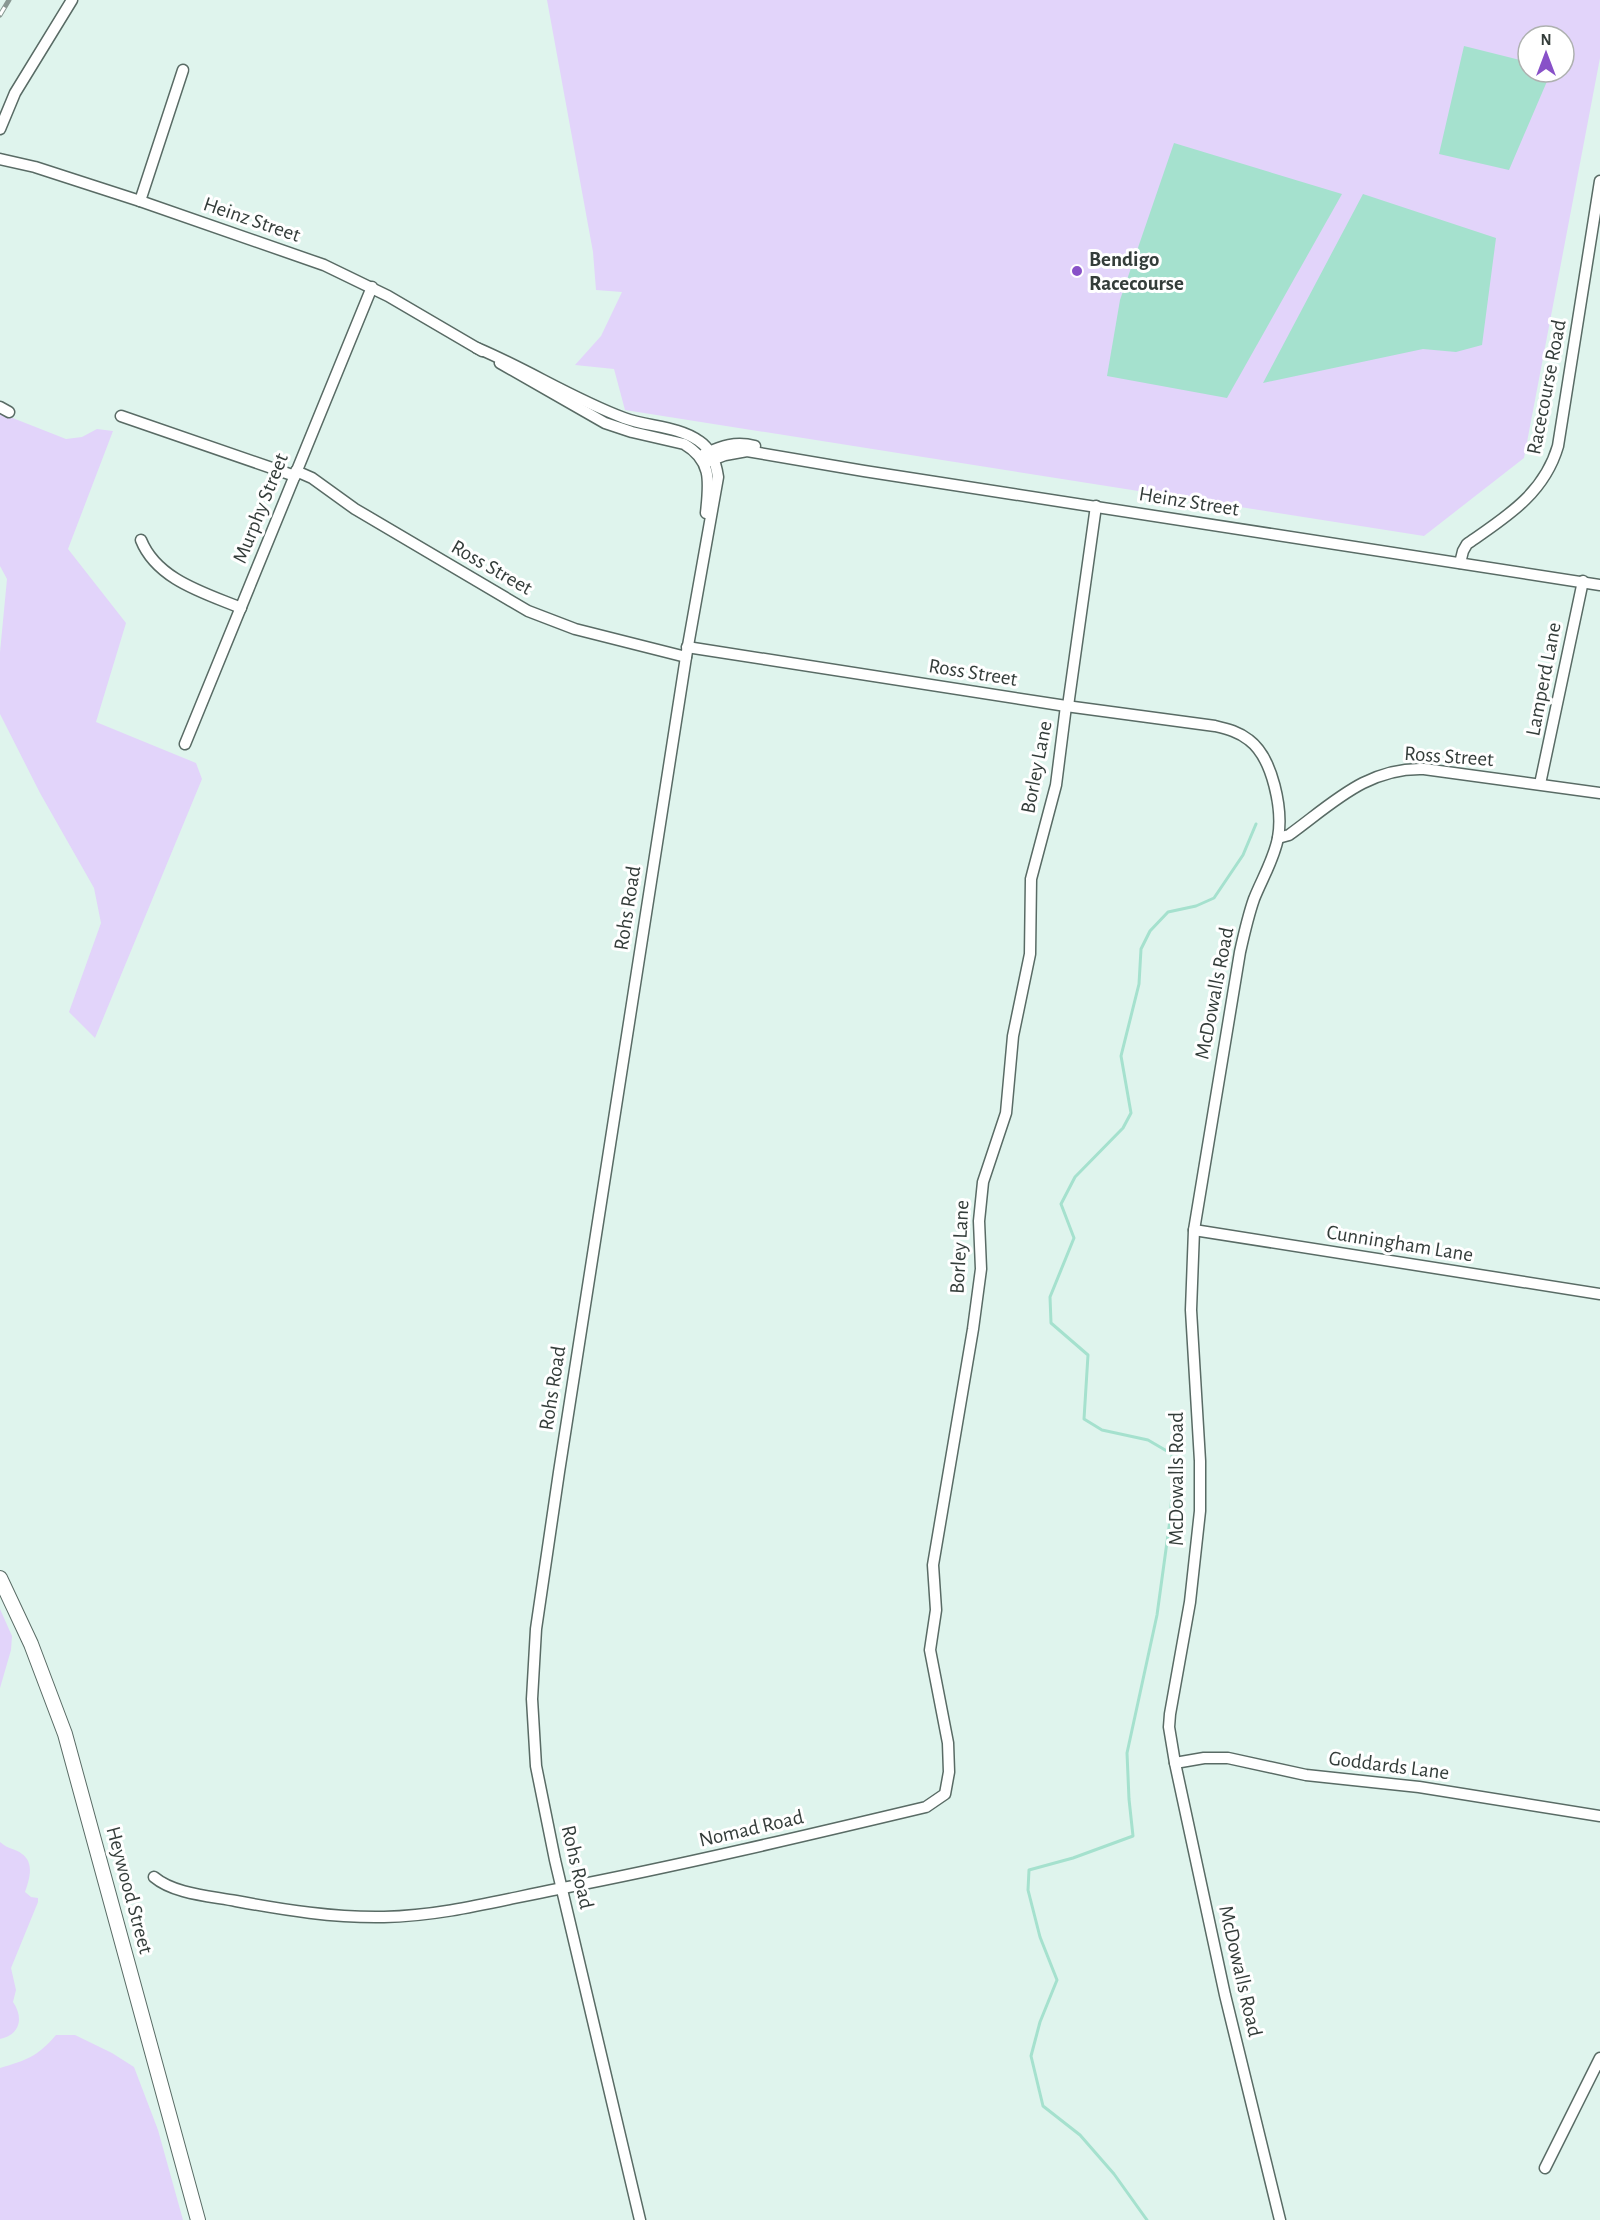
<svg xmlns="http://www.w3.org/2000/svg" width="1600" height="2220" font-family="'Alegreya Sans',sans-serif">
  <rect width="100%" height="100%" fill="#dff4ed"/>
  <g fill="#e2d4fa" fill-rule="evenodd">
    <path d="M547,0h1053v58l-76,400 -100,78 -799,-126 -11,-41 -39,-4 26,-29 21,-44 -26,-2 -3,-38zM1528,36h36v36h-36z"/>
    <polygon points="0,413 66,439 82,437 97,429 113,431 68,549 126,623 96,722 196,763 202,779 95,1038 69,1012 101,923 94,888 40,793 0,714 0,652 7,579 0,566"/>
    <polygon points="0,1609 12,1636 11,1650 0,1688"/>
    <path d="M0,1842c9,8 15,6 22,12 13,9 7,26 3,38l6,5 7,1v4l-27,66 5,22 -3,12c11,16 7,33 -13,37z"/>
    <path d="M56,2035h19l37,18 22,14 24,63 25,90h-183v-152c27,-8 37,-11 56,-33z"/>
  </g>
  <g fill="#a5e1ce">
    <polygon points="1464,46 1528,62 1528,72 1551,72 1509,170 1439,154"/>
    <polygon points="1174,143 1342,194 1227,398 1107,376 1120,300"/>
    <polygon points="1363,194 1496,238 1482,345 1456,352 1423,349 1263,383"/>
  </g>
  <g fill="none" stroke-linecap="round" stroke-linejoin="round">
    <polyline stroke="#a5e1ce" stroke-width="3" points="1147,2220 1114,2174 1080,2135 1043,2106 1031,2056 1040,2022 1057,1980 1040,1937 1028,1890 1029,1870 1073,1858 1133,1836 1129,1799 1127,1753 1157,1615 1170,1520 1173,1481 1172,1454 1148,1440 1102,1430 1084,1419 1088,1355 1051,1323 1050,1297 1074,1238 1061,1204 1075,1177 1123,1128 1131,1113 1121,1056 1139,984 1141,949 1150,931 1168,912 1196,906 1214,898 1243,855 1256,824"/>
    <g stroke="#596b65" stroke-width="13">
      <g id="minor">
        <polyline points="0,129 15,93 72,0"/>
        <polyline points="0,159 35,167 140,201 324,265 388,296 482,351"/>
        <polyline points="140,201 183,70"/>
        <path d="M477,348c50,21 96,51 147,70 24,9 54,8 75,23 12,8 17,22 19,36l-32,180 -127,815 -23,157 -4,70 4,67 19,94 85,360"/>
        <path d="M500,363l105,60 27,9 52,12c29,17 25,39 22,69"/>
        <polyline points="0,407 9,412"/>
        <polyline points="121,416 295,476"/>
        <path d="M704,454c18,-8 31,-13 51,-8"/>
        <polyline points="704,463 725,455 747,451 864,471 1600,585"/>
        <polyline points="296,471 312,478 355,509 528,611 575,629 686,657"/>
        <path d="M141,540c16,40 64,53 100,68"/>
        <path d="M1460,563l3,-12 4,-7c39,-27 77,-50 91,-98l42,-265"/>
        <path d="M687,647l379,59 149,20c13,3 24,6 34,14 24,18 34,70 29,98 -4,21 -16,41 -24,61 -6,17 -10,35 -14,53l-46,278 -3,80 9,151v50l-10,91 -20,112 -1,13 6,36 50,232 55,225"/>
        <polyline points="1068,706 1096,506"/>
        <polyline points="185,744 372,287"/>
        <polyline points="1540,784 1583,581"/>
        <path d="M1278,838l11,-3c43,-31 78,-68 135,-66l176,24"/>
        <polyline points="1194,1230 1600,1294"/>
        <polyline points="1175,1763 1204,1758 1228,1758 1306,1775 1419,1787 1600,1816"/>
        <path d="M154,1877c20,17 56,19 82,24 49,9 98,17 148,16 59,-1 117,-17 174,-28 124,-24 246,-53 368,-82l19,-13 4,-22 -1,-29 -18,-93 6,-40 -3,-45 40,-236 8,-60 -2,-48 4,-39 23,-69 7,-77 17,-82 1,-75 25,-94 10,-79"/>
        <polyline points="1545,2168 1600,2058"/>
      </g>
    </g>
    <g stroke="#596b65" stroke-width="16">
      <polyline id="major" points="0,1578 31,1644 65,1734 198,2220"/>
    </g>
    <use href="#minor" stroke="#fff" stroke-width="10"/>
    <use href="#major" stroke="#fff" stroke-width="14"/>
    <g stroke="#899893" stroke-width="5">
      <polyline id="rail" points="0,15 9,0"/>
    </g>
    <use href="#rail" stroke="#fff" stroke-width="3" stroke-dasharray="9" stroke-linecap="butt"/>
  </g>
  <circle fill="#8851c8" stroke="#fff" stroke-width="2" cx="1077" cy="271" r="6"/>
  <g text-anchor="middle" stroke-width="6" stroke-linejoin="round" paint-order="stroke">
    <g font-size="21" fill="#343d3a" stroke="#fff">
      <text transform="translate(252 219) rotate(19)" y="7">Heinz Street</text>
      <text transform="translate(1546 387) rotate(-79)" y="7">Racecourse Road</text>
      <text transform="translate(1189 501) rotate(9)" y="7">Heinz Street</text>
      <text transform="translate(260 508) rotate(-68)" y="7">Murphy Street</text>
      <text transform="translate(492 567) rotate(30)" y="7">Ross Street</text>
      <text transform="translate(973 672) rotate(9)" y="7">Ross Street</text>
      <text transform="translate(1543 679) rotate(-79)" y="7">Lamperd Lane</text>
      <text transform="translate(1449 756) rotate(4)" y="7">Ross Street</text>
      <text transform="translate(1036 767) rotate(-79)" y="7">Borley Lane</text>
      <text transform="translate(627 908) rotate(-81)" y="7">Rohs Road</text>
      <text transform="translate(1214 993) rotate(-79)" y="7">McDowalls Road</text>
      <text transform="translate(1400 1243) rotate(9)" y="7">Cunningham Lane</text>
      <text transform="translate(959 1247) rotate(-87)" y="7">Borley Lane</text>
      <text transform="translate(552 1388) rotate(-81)" y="7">Rohs Road</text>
      <text transform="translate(1176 1479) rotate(-90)" y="7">McDowalls Road</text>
      <text transform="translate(1389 1765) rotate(7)" y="7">Goddards Lane</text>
      <text transform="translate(751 1828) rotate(-13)" y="7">Nomad Road</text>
      <text transform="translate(578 1867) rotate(77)" y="7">Rohs Road</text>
      <text transform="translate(130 1890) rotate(75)" y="7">Heywood Street</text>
      <text transform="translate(1241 1971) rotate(77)" y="7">McDowalls Road</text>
    </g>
    <g font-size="21" font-weight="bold" fill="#343d3a" stroke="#fff" text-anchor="start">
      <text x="1089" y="266">Bendigo<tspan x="1089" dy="24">Racecourse</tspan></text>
    </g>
  </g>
  <g transform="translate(1546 54)"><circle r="28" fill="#ffffff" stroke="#aeb1b0" stroke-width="1.5"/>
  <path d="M0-4.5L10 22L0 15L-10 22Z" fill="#8851c8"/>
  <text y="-9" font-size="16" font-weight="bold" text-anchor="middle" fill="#343d3a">N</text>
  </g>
</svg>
